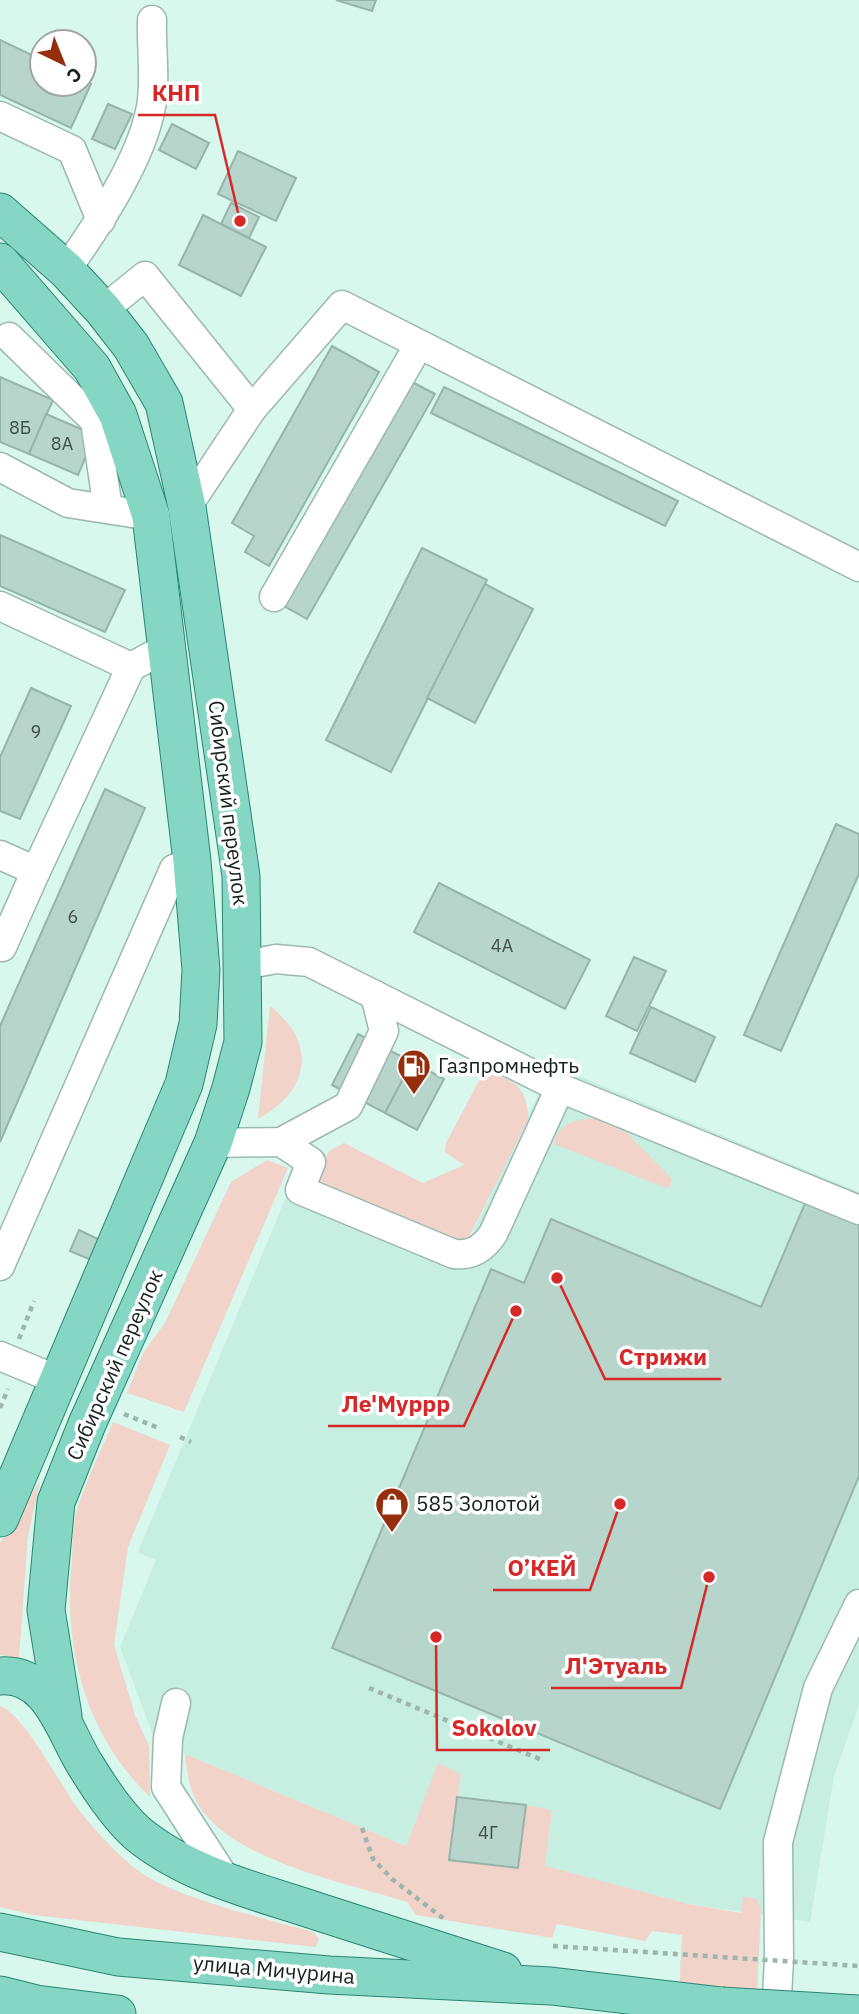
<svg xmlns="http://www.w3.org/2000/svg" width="859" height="2014" font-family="'IBM Plex Sans',sans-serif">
  <rect width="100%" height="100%" fill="#d8f7ed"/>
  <polygon fill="#c6eee1" points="552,1065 859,1192 859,1705 834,1776 810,1922 689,1904 544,1866 552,1810 457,1797 461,1774 438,1764 406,1846 185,1754 154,1738 120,1647 156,1560 138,1552 294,1178 314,1180 443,1238 472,1234"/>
  <g fill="#f2d3ca">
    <path d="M270,1006c48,38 40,84 -12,113z"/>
    <path d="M493,1075c25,3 36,21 35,45l-60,119 -7,3 -18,-4 -129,-58 15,-29 15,-8 79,40 41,-18 -19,-13 1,-9 35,-66z"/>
    <path d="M594,1118l32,14 46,47 -3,10 -115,-45c3,-20 22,-25 40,-26z"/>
    <polygon points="267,1160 288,1168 184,1412 127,1393 143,1353 165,1323 231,1182"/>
    <path d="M113,1422l57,23 -42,102 -14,98 21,70 14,31 1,51c-66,-64 -87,-150 -78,-239 1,-15 0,-33 5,-48 9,-30 24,-59 36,-88z"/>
    <polygon points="40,1481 28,1535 19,1658 0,1655 0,1543"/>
    <path d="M0,1706c26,9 62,84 83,109 15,19 34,39 53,54 35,28 131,50 177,63l6,6 -3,9 -283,-32 -33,-8z"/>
    <path d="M185,1754l221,92 32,-83 23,11 -11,86 68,8 8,-63 26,5 -7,56 144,38 52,9 2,-17 14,3 4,10 -5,105h-78l4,-79 -30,-4 -7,10 -88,-17 -5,14 -136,-23 -9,-13c-60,-19 -179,-42 -211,-101 -7,-14 -9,-31 -11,-47z"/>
  </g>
  <g fill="#b7d5cb" stroke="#96b4aa" stroke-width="2">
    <polygon points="336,0 376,0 372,11"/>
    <polygon points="0,40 42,60 42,84 84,84 84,80 91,84 71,128 0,95"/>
    <polygon points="108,104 132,114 115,149 92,139"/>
    <polygon points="172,124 209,143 196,169 159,150"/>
    <polygon points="238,151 296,178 276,221 218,194"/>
    <polygon points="231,203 259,217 249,238 221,224"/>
    <polygon points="203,215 266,247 241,296 179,265"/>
    <polygon points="332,346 379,372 269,566 245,552 254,536 232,523"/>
    <polygon points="0,377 53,400 29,454 0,442"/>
    <polygon points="412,382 435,394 307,619 284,606"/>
    <polygon points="444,387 678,501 665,526 431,413"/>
    <polygon points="46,414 95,435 78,475 29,454"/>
    <polygon points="0,535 125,590 105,632 0,586"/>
    <polygon points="422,548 487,580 391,772 326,740"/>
    <polygon points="485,584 533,609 475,723 427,698"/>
    <polygon points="31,688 71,706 20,819 0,811 0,757"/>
    <polygon points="105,789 145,808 0,1142 0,1026"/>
    <polygon points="836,824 859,834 859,874 781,1051 744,1035"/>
    <polygon points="439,883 590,960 565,1009 414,932"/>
    <polygon points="634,957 666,971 637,1031 606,1016"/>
    <polygon points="651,1007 715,1037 695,1082 630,1053"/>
    <polygon points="358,1034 412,1062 385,1113 332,1085"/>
    <polygon points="412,1062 444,1079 417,1130 385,1113"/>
    <polygon points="806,1201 859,1224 859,1476 720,1809 332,1648 491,1269 524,1283 551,1219 761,1307"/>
    <polygon points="79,1230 100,1240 91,1260 70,1251"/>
    <polygon points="457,1797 526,1805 518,1868 449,1860"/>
  </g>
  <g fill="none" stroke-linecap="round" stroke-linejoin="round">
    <g stroke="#9cb9af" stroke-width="31">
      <g id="minor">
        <polyline points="0,116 72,150 101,220"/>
        <path d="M66,270c31,-44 75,-109 85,-163 5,-27 0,-59 1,-87"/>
        <polyline points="103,310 145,276 252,409"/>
        <polyline points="9,337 95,421 108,509"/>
        <polyline points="0,467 68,503 151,516"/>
        <polyline points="187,507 252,409 342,305 859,567"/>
        <polyline points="274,597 418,346"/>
        <polyline points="0,606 131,667"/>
        <polyline points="0,855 36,871 131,667 164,649"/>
        <polyline points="0,946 2,947 36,871"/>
        <polyline points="244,965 276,959 309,962 560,1088 859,1210"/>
        <path d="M281,1142l30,20 -11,28 154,64c17,2 29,-5 39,-20l67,-146"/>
        <polyline points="213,1143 281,1142 348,1106 384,1031 375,995"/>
        <polyline points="0,1266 174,869 192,861"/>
        <polyline points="0,1356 60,1381"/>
        <polyline points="176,1703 168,1738 166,1787 228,1883"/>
        <polyline points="776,2014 779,1960 778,1842 818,1688 859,1604"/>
      </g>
    </g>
    <g stroke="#298670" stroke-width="39">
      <g id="major">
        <polyline points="0,212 66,270 103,310 131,346 164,403 187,507 241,876 243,1042 231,1088 213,1143 87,1424 56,1502 46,1610 63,1716"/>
        <polyline points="0,262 92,368 118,415 151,516 192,861 201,970 198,1024 184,1084 0,1518"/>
        <path d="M0,1676c51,-4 65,58 86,90 14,23 31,49 51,67 50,42 119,58 179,78 63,20 125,40 187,60"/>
        <polyline points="0,1932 118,1957 329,1975 551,1986 722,2006"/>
        <polyline points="0,1995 36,2004 117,2014"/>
      </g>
    </g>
    <g stroke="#9cb5ad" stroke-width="4.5" stroke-dasharray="5 5" stroke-linecap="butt">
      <polyline points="19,1339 34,1301"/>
      <polyline points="0,1408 8,1389"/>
      <polyline points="124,1414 161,1429"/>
      <polyline points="180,1437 191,1442"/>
      <polyline points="369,1688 542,1760"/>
      <polyline points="362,1828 373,1859 392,1879 444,1919"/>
    </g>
    <use href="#minor" stroke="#fff" stroke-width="28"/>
    <use href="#major" stroke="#85d7c4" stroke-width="37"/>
    <g stroke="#298670" stroke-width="39" stroke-linecap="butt">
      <polyline id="major-bridge" points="722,2006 859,2014"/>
    </g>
    <polyline stroke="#9cb5ad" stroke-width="4.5" stroke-dasharray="5 5" stroke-linecap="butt" points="553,1946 859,1966"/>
    <use href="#major-bridge" stroke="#85d7c4" stroke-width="37"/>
  </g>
  <defs>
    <g id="fuel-pin" transform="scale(1.75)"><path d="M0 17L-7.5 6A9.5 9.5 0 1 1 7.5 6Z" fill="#952e0c" stroke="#fff"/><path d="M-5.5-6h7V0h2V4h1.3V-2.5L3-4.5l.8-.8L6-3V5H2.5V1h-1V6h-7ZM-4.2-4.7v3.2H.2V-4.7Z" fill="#fff"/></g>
    <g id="shop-pin" transform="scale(1.75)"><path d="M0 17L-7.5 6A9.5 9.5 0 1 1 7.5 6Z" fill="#952e0c" stroke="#fff"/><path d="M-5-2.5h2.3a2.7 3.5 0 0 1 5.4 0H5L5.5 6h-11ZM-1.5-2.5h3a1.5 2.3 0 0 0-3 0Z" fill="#fff"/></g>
  </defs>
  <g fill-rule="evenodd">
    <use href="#fuel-pin" x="414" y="1066"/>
    <use href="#shop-pin" x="392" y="1504"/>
  </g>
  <g text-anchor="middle" stroke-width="7" stroke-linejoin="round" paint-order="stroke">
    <g font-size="18" fill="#3e4e48">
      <text x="20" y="434">8Б</text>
      <text x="62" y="450">8А</text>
      <text x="36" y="738">9</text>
      <text x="73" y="923">6</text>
      <text x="502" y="952">4А</text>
      <text x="488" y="1839">4Г</text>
    </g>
    <g font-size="21" fill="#15211d" stroke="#fff">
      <text transform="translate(228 803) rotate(83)" y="7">Сибирский переулок</text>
      <text transform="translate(115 1365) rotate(-66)" y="7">Сибирский переулок</text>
      <text transform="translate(274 1970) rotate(5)" y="7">улица Мичурина</text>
    </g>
    <g font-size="21" fill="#15211d" stroke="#fff" text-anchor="start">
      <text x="438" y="1073">Газпромнефть</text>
      <text x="416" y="1511">585 Золотой</text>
    </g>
  </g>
  <path fill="none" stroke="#d62828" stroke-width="2.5" d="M240 221L215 115H138M557 1278L605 1379H721M516 1311L464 1426H328M620 1504L590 1590H493M709 1577L681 1688H551M436 1637L437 1750H550"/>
  <g fill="#d62828" stroke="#fff" stroke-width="2.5">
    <circle cx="240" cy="221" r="7"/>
    <circle cx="557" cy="1278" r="7"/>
    <circle cx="516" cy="1311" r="7"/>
    <circle cx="620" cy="1504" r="7"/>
    <circle cx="709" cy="1577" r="7"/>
    <circle cx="436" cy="1637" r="7"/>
  </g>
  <g font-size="23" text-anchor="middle" font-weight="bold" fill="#d62828" stroke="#fff" stroke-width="7" stroke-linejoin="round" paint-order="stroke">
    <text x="176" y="101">КНП</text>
    <text x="663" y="1365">Стрижи</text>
    <text x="396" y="1412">Ле'Муррр</text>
    <text x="542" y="1576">О’КЕЙ</text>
    <text x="616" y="1674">Л'Этуаль</text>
    <text x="494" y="1736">Sokolov</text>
  </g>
  <g transform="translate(63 63) rotate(137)"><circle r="33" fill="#ffffff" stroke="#a1a6a5" stroke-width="2"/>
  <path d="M0-5L12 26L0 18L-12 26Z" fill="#952e0c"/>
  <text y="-10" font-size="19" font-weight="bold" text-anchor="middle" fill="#15211d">С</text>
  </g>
</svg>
